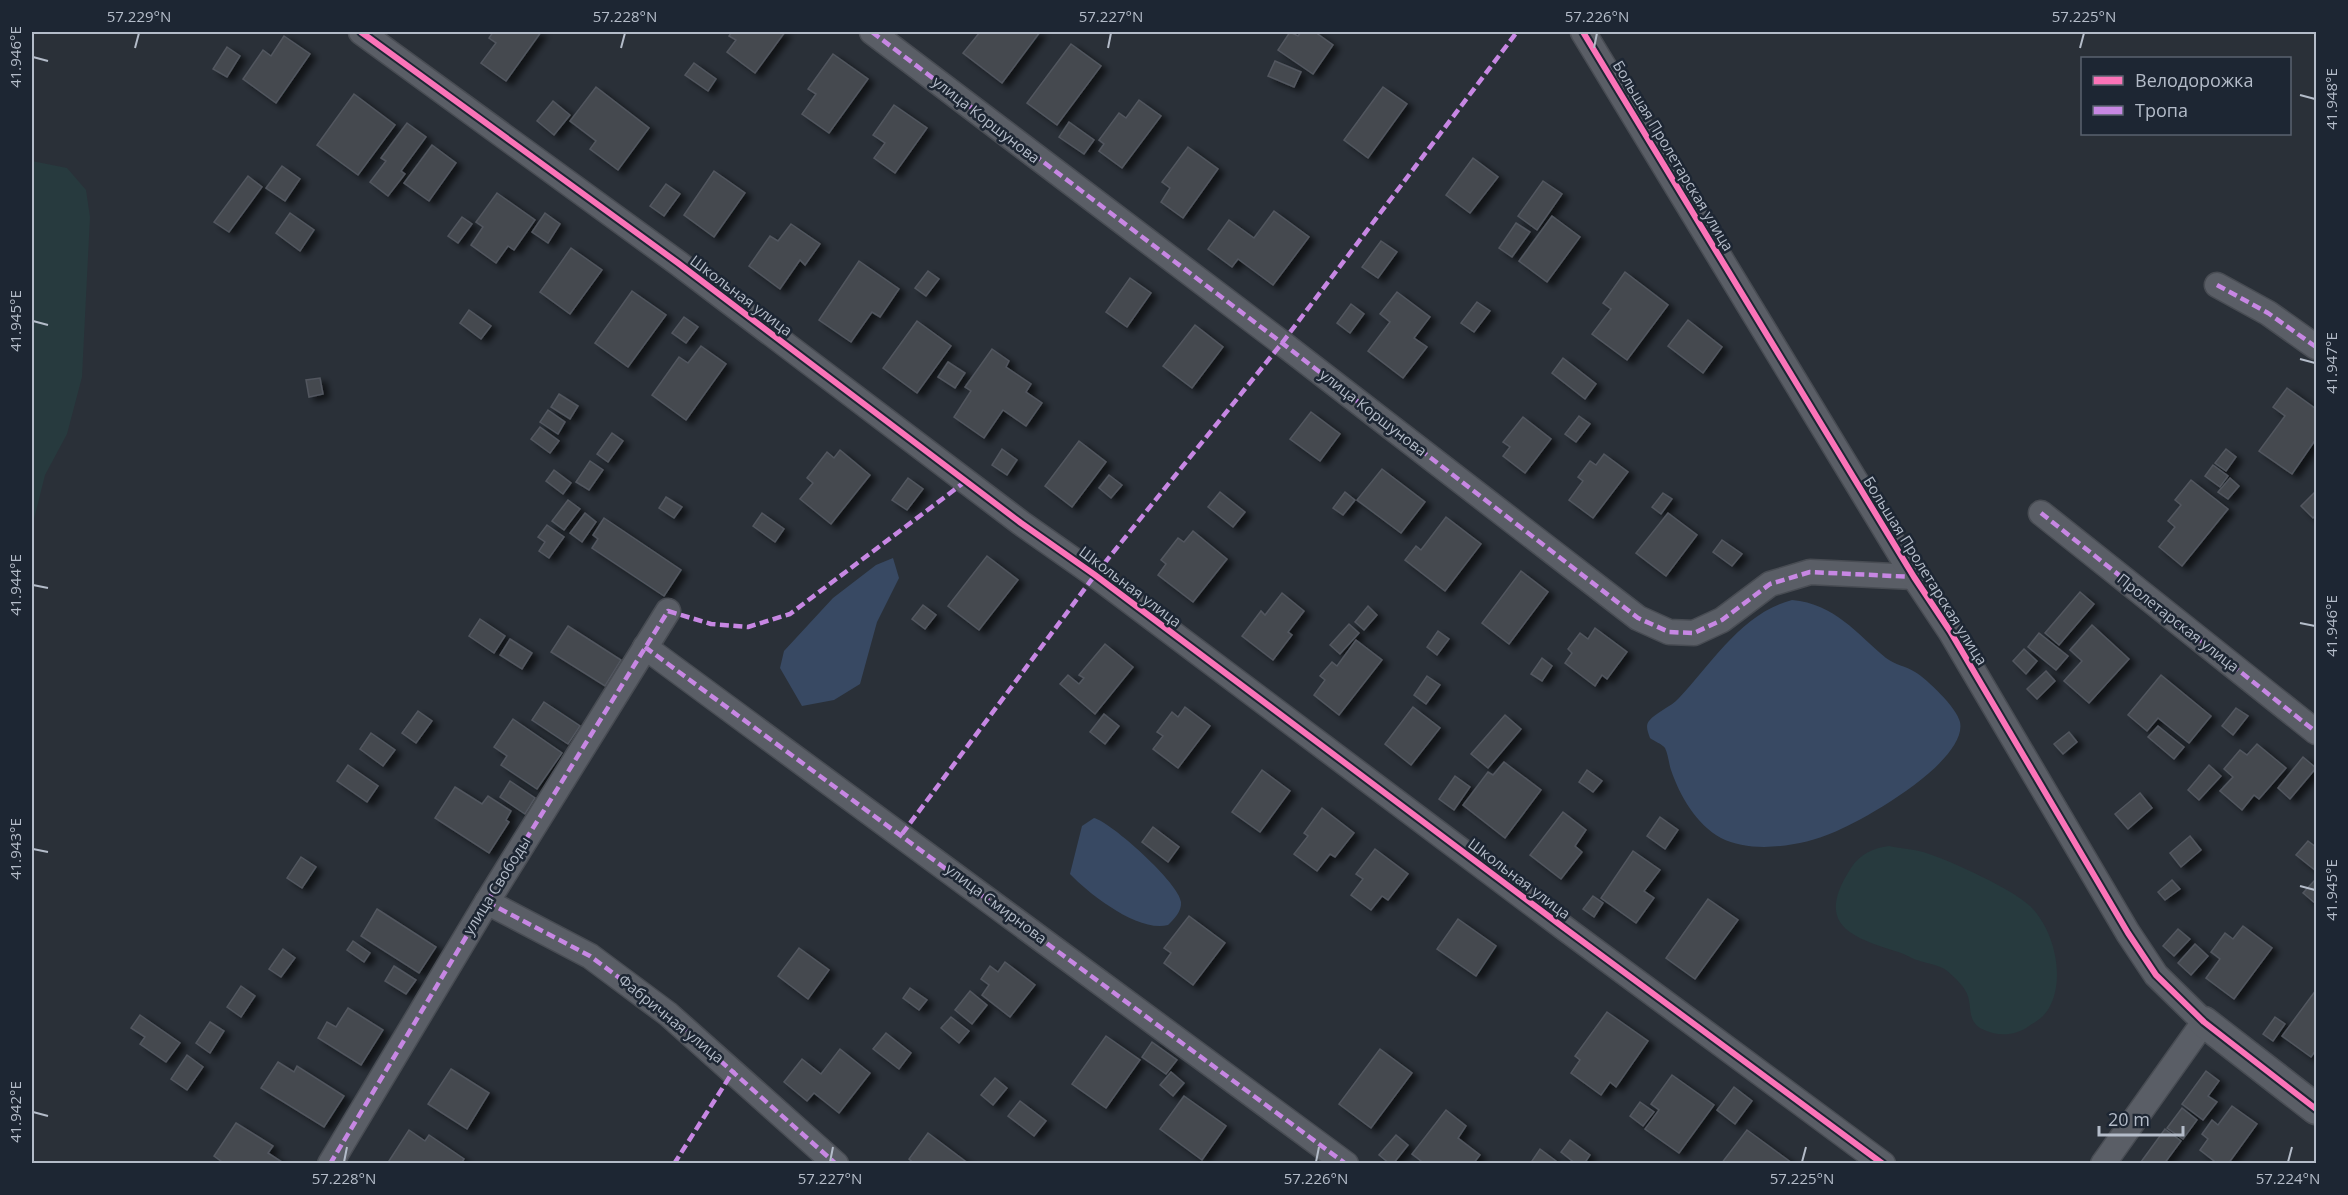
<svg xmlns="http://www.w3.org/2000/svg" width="2348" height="1195" font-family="'Open Sans',sans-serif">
  <defs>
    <filter id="shadow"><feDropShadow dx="6" dy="4" stdDeviation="3" flood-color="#0009"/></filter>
  </defs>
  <rect width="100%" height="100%" fill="#2a3038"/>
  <g fill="#273a3e">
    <polygon points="32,161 67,168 86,190 90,217 82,377 67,434 45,475 32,527"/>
    <path d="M1889,846c13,3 27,3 40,8 24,8 83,35 101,52 24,23 36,72 19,102 -5,9 -12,13 -20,18 -14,10 -31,11 -47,3 -17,-9 -8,-25 -17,-39 -4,-7 -13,-15 -19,-20 -7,-5 -17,-6 -26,-9 -8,-2 -16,-8 -25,-10 -49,-15 -79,-29 -44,-83 9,-14 22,-20 38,-22z"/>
  </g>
  <g fill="#384963">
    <polygon points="893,558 899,578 877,622 860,684 834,700 802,706 780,668 784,651 833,598 876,565"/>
    <path d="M1792,600c43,4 64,33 94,58 9,7 20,8 29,14 12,7 42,36 45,50 8,39 -97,99 -128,111 -30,13 -80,21 -111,5 -25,-14 -41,-42 -50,-68 -2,-6 -3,-16 -6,-22 -3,-4 -11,-7 -15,-10 -2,-6 -5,-12 -1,-17 7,-9 22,-14 30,-23 34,-36 63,-85 113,-98z"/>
    <path d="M1094,818c17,4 86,66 87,84 1,9 -7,17 -13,23 -29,8 -79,-31 -98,-51l12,-48z"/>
  </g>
  <g fill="#444950" stroke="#52575f" stroke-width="1.5" filter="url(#shadow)">
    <polygon points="493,32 541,32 506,81 481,63 496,43 489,38"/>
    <polygon points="732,32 785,32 755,73 727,52 736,40 729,36"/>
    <polygon points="980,32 1040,32 1002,83 963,53"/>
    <polygon points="1290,32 1298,36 1301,32 1315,32 1333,45 1313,74 1278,50"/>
    <polygon points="284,36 310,54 276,103 243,79 263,50 271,56"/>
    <polygon points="1071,44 1101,66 1057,125 1027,103"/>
    <polygon points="227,47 240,56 227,77 213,69"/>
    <polygon points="833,54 868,79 829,133 802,114 816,94 808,89"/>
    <polygon points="1275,61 1301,72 1294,87 1268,76"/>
    <polygon points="694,63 716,79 708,91 685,75"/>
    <polygon points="596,87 649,128 618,170 590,149 596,141 570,121"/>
    <polygon points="1383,87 1407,104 1368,158 1344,140"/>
    <polygon points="354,94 395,125 358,175 317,145"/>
    <polygon points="1139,100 1161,116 1122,168 1099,151 1104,144 1099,140 1119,113 1126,118"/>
    <polygon points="553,101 570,115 554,135 537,121"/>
    <polygon points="894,105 927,128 895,173 874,158 885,143 873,135"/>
    <polygon points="1069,122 1094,140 1084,154 1059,137"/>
    <polygon points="407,123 426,137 401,171 405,174 388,196 370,182 386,161 381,158"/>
    <polygon points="432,145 456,163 429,201 404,183"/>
    <polygon points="1188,147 1218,169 1183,218 1161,202 1170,188 1162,182"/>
    <polygon points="1473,158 1498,177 1470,213 1446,195"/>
    <polygon points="282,166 300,179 285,201 266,188"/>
    <polygon points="714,171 745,193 714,237 684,215"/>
    <polygon points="248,176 262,187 229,232 214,222"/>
    <polygon points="1543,181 1562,194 1537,230 1518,216"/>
    <polygon points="666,184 680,194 664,216 650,206"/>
    <polygon points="497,193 535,220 514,250 508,246 496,263 471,245 483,227 476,222"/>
    <polygon points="1274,211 1309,237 1273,285 1238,259 1232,267 1208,249 1229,220 1254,238"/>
    <polygon points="290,213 314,230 300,251 276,233"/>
    <polygon points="545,213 560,224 548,243 532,232"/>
    <polygon points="1552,216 1580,237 1547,282 1519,261"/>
    <polygon points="462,217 472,224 458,243 448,236"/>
    <polygon points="1516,223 1530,232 1512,257 1499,248"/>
    <polygon points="791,224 820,244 805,265 800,260 780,289 749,266 770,236 778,241"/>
    <polygon points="1381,241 1397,252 1378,278 1362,267"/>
    <polygon points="571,248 602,270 570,314 540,292"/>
    <polygon points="859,261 899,289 880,317 872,312 851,342 819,320"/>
    <polygon points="928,271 939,279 926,296 915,288"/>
    <polygon points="1625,272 1668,305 1627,360 1592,334 1611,309 1603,303"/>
    <polygon points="1130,278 1151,293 1127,327 1106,312"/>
    <polygon points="632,291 666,315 628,367 595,343"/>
    <polygon points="1397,292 1430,317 1414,338 1427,347 1403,378 1368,351 1390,322 1380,314"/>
    <polygon points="1477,302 1490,311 1474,332 1461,323"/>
    <polygon points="1351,304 1364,314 1350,333 1337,323"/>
    <polygon points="469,310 491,326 481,339 460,323"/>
    <polygon points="684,317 698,327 686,343 672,333"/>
    <polygon points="1688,320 1722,347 1703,373 1668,346"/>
    <polygon points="917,321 951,346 917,393 883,368"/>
    <polygon points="1195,325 1223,347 1192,388 1163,366"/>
    <polygon points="701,346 726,364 686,420 652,395 679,357 688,363"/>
    <polygon points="992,349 1009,361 1006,367 1031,384 1026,392 1042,403 1026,426 1003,410 984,438 954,417 971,391 965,387"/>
    <polygon points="1563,358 1596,384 1585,399 1552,373"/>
    <polygon points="948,362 965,373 955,388 938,377"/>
    <polygon points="320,378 323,394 309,397 306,380"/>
    <polygon points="2287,388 2316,409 2316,439 2292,474 2259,451 2285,416 2273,407"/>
    <polygon points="559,394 578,406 570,419 551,407"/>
    <polygon points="548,410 565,422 558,434 540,422"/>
    <polygon points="1311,412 1340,434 1320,461 1290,439"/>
    <polygon points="1579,416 1590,424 1576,442 1565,434"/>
    <polygon points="1523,417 1551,439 1525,473 1503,456 1510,447 1503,442"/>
    <polygon points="540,427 559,441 550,453 531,439"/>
    <polygon points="612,433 623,441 608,462 597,454"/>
    <polygon points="1079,441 1106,462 1072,507 1045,486"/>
    <polygon points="1002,449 1017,460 1007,475 992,465"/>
    <polygon points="2226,449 2236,457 2226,471 2215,463"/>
    <polygon points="840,450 870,475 831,524 800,499 813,483 807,478 827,452 834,458"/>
    <polygon points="1604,454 1628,472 1593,518 1569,500 1583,481 1578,477 1590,461 1596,465"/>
    <polygon points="590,461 603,470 589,490 576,482"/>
    <polygon points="2213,465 2228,476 2220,487 2205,476"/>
    <polygon points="1382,469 1425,502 1401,533 1357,500"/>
    <polygon points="554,470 571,483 563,494 546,481"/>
    <polygon points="1109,475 1122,485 1111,498 1099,488"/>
    <polygon points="908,478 923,489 907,510 892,500"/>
    <polygon points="2230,478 2239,486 2228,499 2218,492"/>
    <polygon points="2191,480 2228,509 2182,566 2159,547 2175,527 2168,521 2181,505 2175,500"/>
    <polygon points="1220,492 1245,512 1233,527 1208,507"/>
    <polygon points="1345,492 1355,500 1343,515 1333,508"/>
    <polygon points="2315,492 2316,515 2313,518 2301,506"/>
    <polygon points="1663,493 1672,499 1661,514 1652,507"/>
    <polygon points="666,497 682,507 674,518 659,508"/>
    <polygon points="568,500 580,509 564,530 552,521"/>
    <polygon points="585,513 596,522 582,542 570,533"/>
    <polygon points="762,513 784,529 775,542 753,526"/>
    <polygon points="1668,513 1697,535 1666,576 1636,553"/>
    <polygon points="1446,517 1481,544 1445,591 1405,560 1416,546 1421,550"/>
    <polygon points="604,518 681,570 664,596 592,548 598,539 593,535"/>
    <polygon points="547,525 564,537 549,558 539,551 545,542 538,537"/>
    <polygon points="1193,531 1227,559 1193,602 1158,575 1166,564 1161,560 1178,538 1184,542"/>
    <polygon points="1722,540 1742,554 1732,566 1713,552"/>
    <polygon points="987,556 1018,580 979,630 948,606"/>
    <polygon points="1521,571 1548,592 1509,644 1482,623"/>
    <polygon points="2080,592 2094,604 2059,645 2045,633"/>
    <polygon points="1282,593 1304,611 1288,632 1292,635 1273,660 1242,636 1261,611 1265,615"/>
    <polygon points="923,605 936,615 925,629 912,619"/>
    <polygon points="1368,606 1377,615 1364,630 1355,622"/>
    <polygon points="480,619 505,636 494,653 469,636"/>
    <polygon points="1349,624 1359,633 1340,654 1330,645"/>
    <polygon points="2092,625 2129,659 2089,703 2064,681 2082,661 2070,650"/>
    <polygon points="568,626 621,660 605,686 551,652"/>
    <polygon points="1595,628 1627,652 1607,679 1602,675 1595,686 1565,663 1572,653 1568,649 1580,633 1588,639"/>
    <polygon points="1438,631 1449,639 1437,655 1427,647"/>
    <polygon points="2039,633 2068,656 2056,670 2028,647"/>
    <polygon points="510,639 532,653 522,669 500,655"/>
    <polygon points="1356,640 1382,660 1339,715 1314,695 1325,680 1320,676 1332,662 1337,666"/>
    <polygon points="1105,644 1133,667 1095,714 1060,684 1068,675 1079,684 1084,678 1079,675"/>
    <polygon points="2024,649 2037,661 2026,674 2013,661"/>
    <polygon points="1542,658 1552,666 1542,681 1531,674"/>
    <polygon points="2046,671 2055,681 2037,699 2027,689"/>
    <polygon points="2161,675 2211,716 2189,743 2158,718 2147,731 2128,715"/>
    <polygon points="1427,676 1440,685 1426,704 1414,695"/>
    <polygon points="544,702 580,726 568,744 532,720"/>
    <polygon points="1185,707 1210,726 1178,768 1153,749 1163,736 1157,732 1172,712 1178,717"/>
    <polygon points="1413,707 1440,728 1411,765 1385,744"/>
    <polygon points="2236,708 2248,716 2233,735 2222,726"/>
    <polygon points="418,711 432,721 416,743 402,733"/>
    <polygon points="1104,714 1119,726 1105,744 1090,732"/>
    <polygon points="1505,715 1521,729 1488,768 1471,754"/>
    <polygon points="513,719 562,753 537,789 501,765 507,756 494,747"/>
    <polygon points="2158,726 2184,747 2174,759 2148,737"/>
    <polygon points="2069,732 2077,742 2063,754 2054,744"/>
    <polygon points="371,733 395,750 383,766 360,749"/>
    <polygon points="2257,744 2286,768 2259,799 2254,795 2242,810 2220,791 2233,777 2224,769 2240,750 2247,755"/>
    <polygon points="2303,757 2316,768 2290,799 2278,788"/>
    <polygon points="1504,762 1541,790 1505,838 1463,805 1488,772 1493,775"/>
    <polygon points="348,765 378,786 367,802 337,781"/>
    <polygon points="2209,765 2221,776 2199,800 2188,790"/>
    <polygon points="1262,770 1290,791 1260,832 1232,812"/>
    <polygon points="1587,770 1602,781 1593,792 1579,782"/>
    <polygon points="1455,776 1470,787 1454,810 1439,799"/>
    <polygon points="510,781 535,798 525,814 500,797"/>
    <polygon points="455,787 482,804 488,796 511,811 506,820 509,822 489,853 435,818"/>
    <polygon points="2140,793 2152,808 2128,829 2115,814"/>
    <polygon points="1322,808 1354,833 1335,857 1330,854 1317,871 1294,854 1308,836 1304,833"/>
    <polygon points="1563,812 1586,830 1575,846 1582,852 1561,879 1530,855"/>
    <polygon points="1660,817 1678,830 1665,849 1647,836"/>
    <polygon points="1153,827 1179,847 1168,862 1142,842"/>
    <polygon points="2190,836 2201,850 2181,867 2170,853"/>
    <polygon points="2308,841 2316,847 2316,871 2296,855"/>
    <polygon points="1375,849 1408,874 1388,900 1382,896 1371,910 1351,895 1363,879 1356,874"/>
    <polygon points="1633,851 1660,870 1644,891 1654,898 1636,923 1601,898"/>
    <polygon points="301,857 316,867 302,888 287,878"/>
    <polygon points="2172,880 2180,889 2165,900 2158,892"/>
    <polygon points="2314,881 2316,883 2316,904 2303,893"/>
    <polygon points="1593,896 1603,903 1594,917 1583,909"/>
    <polygon points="1708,899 1738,920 1695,979 1666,958"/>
    <polygon points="377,909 436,947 419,973 361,936"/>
    <polygon points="1189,916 1225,943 1193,985 1164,963 1171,953 1164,948"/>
    <polygon points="1458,919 1496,946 1476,976 1437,949"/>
    <polygon points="2243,926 2272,948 2234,999 2206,978 2220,959 2211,952 2225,933 2233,939"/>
    <polygon points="2178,929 2190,939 2174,956 2163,946"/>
    <polygon points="353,941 370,953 364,962 347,950"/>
    <polygon points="2195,944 2208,956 2191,975 2178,963"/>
    <polygon points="799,948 829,970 808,999 778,976"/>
    <polygon points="283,949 295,958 281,977 269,969"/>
    <polygon points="1005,962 1035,985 1010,1017 982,995 989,985 981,979 990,966 998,972"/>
    <polygon points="394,966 416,980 406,994 385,981"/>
    <polygon points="241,986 255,996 241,1017 227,1007"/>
    <polygon points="910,988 927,1000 919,1010 903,998"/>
    <polygon points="2316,990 2316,1050 2311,1057 2282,1036"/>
    <polygon points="970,991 987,1005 972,1024 955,1010"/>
    <polygon points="348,1008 383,1030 361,1065 318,1038 327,1022 336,1027"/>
    <polygon points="1607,1012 1648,1041 1616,1087 1610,1082 1601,1095 1571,1073 1580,1060 1575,1056"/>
    <polygon points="140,1015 180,1043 166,1062 140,1044 145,1037 131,1028"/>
    <polygon points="951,1017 969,1031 959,1043 941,1028"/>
    <polygon points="2275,1017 2285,1024 2273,1041 2263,1034"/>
    <polygon points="210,1022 224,1031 210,1053 196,1043"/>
    <polygon points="886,1033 911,1053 899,1069 873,1049"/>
    <polygon points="1106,1036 1140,1060 1106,1108 1072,1084"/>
    <polygon points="1152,1042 1177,1060 1166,1074 1142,1057"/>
    <polygon points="840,1049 870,1073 839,1113 814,1093 807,1101 784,1082 802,1059 821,1074"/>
    <polygon points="1380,1049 1412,1073 1371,1128 1339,1104"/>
    <polygon points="187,1055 203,1067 187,1090 171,1079"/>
    <polygon points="278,1062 294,1072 297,1066 344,1096 324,1127 261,1088"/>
    <polygon points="451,1069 489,1093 467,1129 428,1104"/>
    <polygon points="2206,1071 2219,1081 2208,1096 2217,1102 2203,1120 2182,1104"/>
    <polygon points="1171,1072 1184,1083 1173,1096 1160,1085"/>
    <polygon points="1672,1075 1714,1105 1679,1153 1645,1129 1659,1110 1651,1104"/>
    <polygon points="995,1078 1007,1088 993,1105 981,1095"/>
    <polygon points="1734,1087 1752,1101 1735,1124 1717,1110"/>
    <polygon points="1184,1096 1226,1126 1202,1160 1160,1129"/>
    <polygon points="1020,1101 1046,1121 1034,1136 1008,1116"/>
    <polygon points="1640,1102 1654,1112 1643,1126 1630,1116"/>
    <polygon points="2232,1106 2257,1124 2228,1164 2218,1164 2200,1150 2208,1139 2202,1134 2212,1120 2218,1125"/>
    <polygon points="2182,1108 2197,1120 2183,1139 2167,1128"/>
    <polygon points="1446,1110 1466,1126 1458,1138 1480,1155 1473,1164 1425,1164 1412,1154"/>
    <polygon points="236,1123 273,1146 268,1153 285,1164 225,1164 214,1156"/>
    <polygon points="2165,1129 2181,1141 2164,1164 2143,1164 2141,1162"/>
    <polygon points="409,1130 425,1141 429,1135 464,1159 461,1164 387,1164"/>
    <polygon points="1747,1130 1792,1163 1791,1164 1721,1164"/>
    <polygon points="928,1133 969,1164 915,1164 909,1159"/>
    <polygon points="1396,1135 1408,1145 1393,1164 1390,1164 1379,1155"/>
    <polygon points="1570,1140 1590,1155 1584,1164 1576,1164 1561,1152"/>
    <polygon points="1540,1149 1560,1164 1530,1164"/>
  </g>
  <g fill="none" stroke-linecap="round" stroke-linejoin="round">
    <g stroke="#484c53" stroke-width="27">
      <g id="minor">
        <polyline points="361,32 678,263 1021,523 1095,575 1563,927 1883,1164"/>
        <polyline points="872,32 1282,343 1638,618 1669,632 1694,633 1722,620 1770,584 1810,572 1914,577"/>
        <polyline points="1583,32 1914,577 1950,631 2128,933 2156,975 2204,1022 2103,1164"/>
        <polyline points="2217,285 2268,313 2316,347"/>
        <polyline points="2041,513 2316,732"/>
        <polyline points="645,647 1346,1164"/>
        <polyline points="487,902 590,956 668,1014 836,1164"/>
        <polyline points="330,1164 487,902 668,611"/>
      </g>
    </g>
    <g stroke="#484c53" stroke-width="33">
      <polyline id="tertiary" points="2204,1022 2316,1109"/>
    </g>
    <use href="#minor" stroke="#5a5e66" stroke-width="24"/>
    <use href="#tertiary" stroke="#5a5e66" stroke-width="30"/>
    <g stroke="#c787e3" stroke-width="4.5" stroke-dasharray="9 4.5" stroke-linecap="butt">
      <polyline points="872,32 1282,343 1638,618 1669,632 1694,633 1722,620 1770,584 1810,572 1914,577"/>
      <polyline points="2217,285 2268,313 2316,347"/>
      <polyline points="2041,513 2316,732"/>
      <polyline points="645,647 1346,1164"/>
      <polyline points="902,834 1095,575 1282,343 1517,32"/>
      <polyline points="487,902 590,956 668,1014 836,1164"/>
      <polyline points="330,1164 487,902 668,611 711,624 748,627 790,614 966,481"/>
      <polyline points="674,1164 734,1070"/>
    </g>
    <g stroke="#1d2633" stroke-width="10">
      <g id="cycleway">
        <polyline points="361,32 678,263 1021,523 1095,575 1563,927 1883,1164"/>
        <polyline points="1583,32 1914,577 1950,631 2128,933 2156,975 2204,1022 2316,1109"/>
      </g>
    </g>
    <use href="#cycleway" stroke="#fb73b8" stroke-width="6"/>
  </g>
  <path fill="none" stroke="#b4bcc9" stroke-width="2" d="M135,48l4,-15M621,48l4,-15M1108,48l3,-15M1594,48l3,-15M2080,48l4,-15M33,57l15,4M2300,95l15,4M33,321l15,4M2300,359l15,4M33,585l15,3M2300,623l15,3M33,849l15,3M2300,886l15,4M33,1112l15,4M344,1162l3,-15M830,1162l3,-15M1316,1162l3,-15M1802,1162l4,-15M2288,1162l4,-15"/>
  <g text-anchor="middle" stroke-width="5" stroke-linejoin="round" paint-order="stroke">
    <g font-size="15" fill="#b4bcc9" stroke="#1d2633">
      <text transform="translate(986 120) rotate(38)" y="5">улица Коршунова</text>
      <text transform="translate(1673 156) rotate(59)" y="5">Большая Пролетарская улица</text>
      <text transform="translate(741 296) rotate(37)" y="5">Школьная улица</text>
      <text transform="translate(1373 413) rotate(38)" y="5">улица Коршунова</text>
      <text transform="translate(1925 571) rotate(58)" y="5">Большая Пролетарская улица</text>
      <text transform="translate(1130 587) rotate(37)" y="5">Школьная улица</text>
      <text transform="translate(2178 623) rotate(38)" y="5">Пролетарская улица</text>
      <text transform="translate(1519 879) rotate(37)" y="5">Школьная улица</text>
      <text transform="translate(497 886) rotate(-58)" y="5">улица Свободы</text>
      <text transform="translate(996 904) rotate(37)" y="5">улица Смирнова</text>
      <text transform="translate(671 1019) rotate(39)" y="5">Фабричная улица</text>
    </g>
  </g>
  <rect width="2348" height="1195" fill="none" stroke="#1d2633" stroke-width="66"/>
  <rect x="2081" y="57" width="210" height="78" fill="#1d2633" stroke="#59626f" stroke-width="1.5"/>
  <rect x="2093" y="76" width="30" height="9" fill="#fb73b8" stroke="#59626f" stroke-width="1.5"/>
  <text x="2135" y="87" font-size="18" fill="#b4bcc9">Велодорожка</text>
  <rect x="2093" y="106" width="30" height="9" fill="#c787e3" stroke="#59626f" stroke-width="1.5"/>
  <text x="2135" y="117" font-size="18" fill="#b4bcc9">Тропа</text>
  <path d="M2099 1126v9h84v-9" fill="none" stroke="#b4bcc9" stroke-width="3"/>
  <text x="2108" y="1126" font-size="18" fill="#b4bcc9" stroke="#1d2633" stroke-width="4.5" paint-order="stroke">20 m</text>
  <rect x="33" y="33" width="2282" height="1129" fill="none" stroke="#b4bcc9" stroke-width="2"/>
  <g font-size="15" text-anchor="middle" fill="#b4bcc9">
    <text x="139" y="22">57.229°N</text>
    <text x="625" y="22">57.228°N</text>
    <text x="1111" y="22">57.227°N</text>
    <text x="1597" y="22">57.226°N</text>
    <text x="2084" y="22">57.225°N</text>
    <text transform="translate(16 57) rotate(-90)" y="5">41.946°E</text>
    <text transform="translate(2332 99) rotate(-90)" y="5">41.948°E</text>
    <text transform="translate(16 321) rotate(-90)" y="5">41.945°E</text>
    <text transform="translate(2332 363) rotate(-90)" y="5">41.947°E</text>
    <text transform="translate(16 585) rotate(-90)" y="5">41.944°E</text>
    <text transform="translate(2332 626) rotate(-90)" y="5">41.946°E</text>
    <text transform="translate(16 849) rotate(-90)" y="5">41.943°E</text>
    <text transform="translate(2332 890) rotate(-90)" y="5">41.945°E</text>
    <text transform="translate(16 1112) rotate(-90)" y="5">41.942°E</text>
    <text x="344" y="1184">57.228°N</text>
    <text x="830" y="1184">57.227°N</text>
    <text x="1316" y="1184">57.226°N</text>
    <text x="1802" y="1184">57.225°N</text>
    <text x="2288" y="1184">57.224°N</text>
  </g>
</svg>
